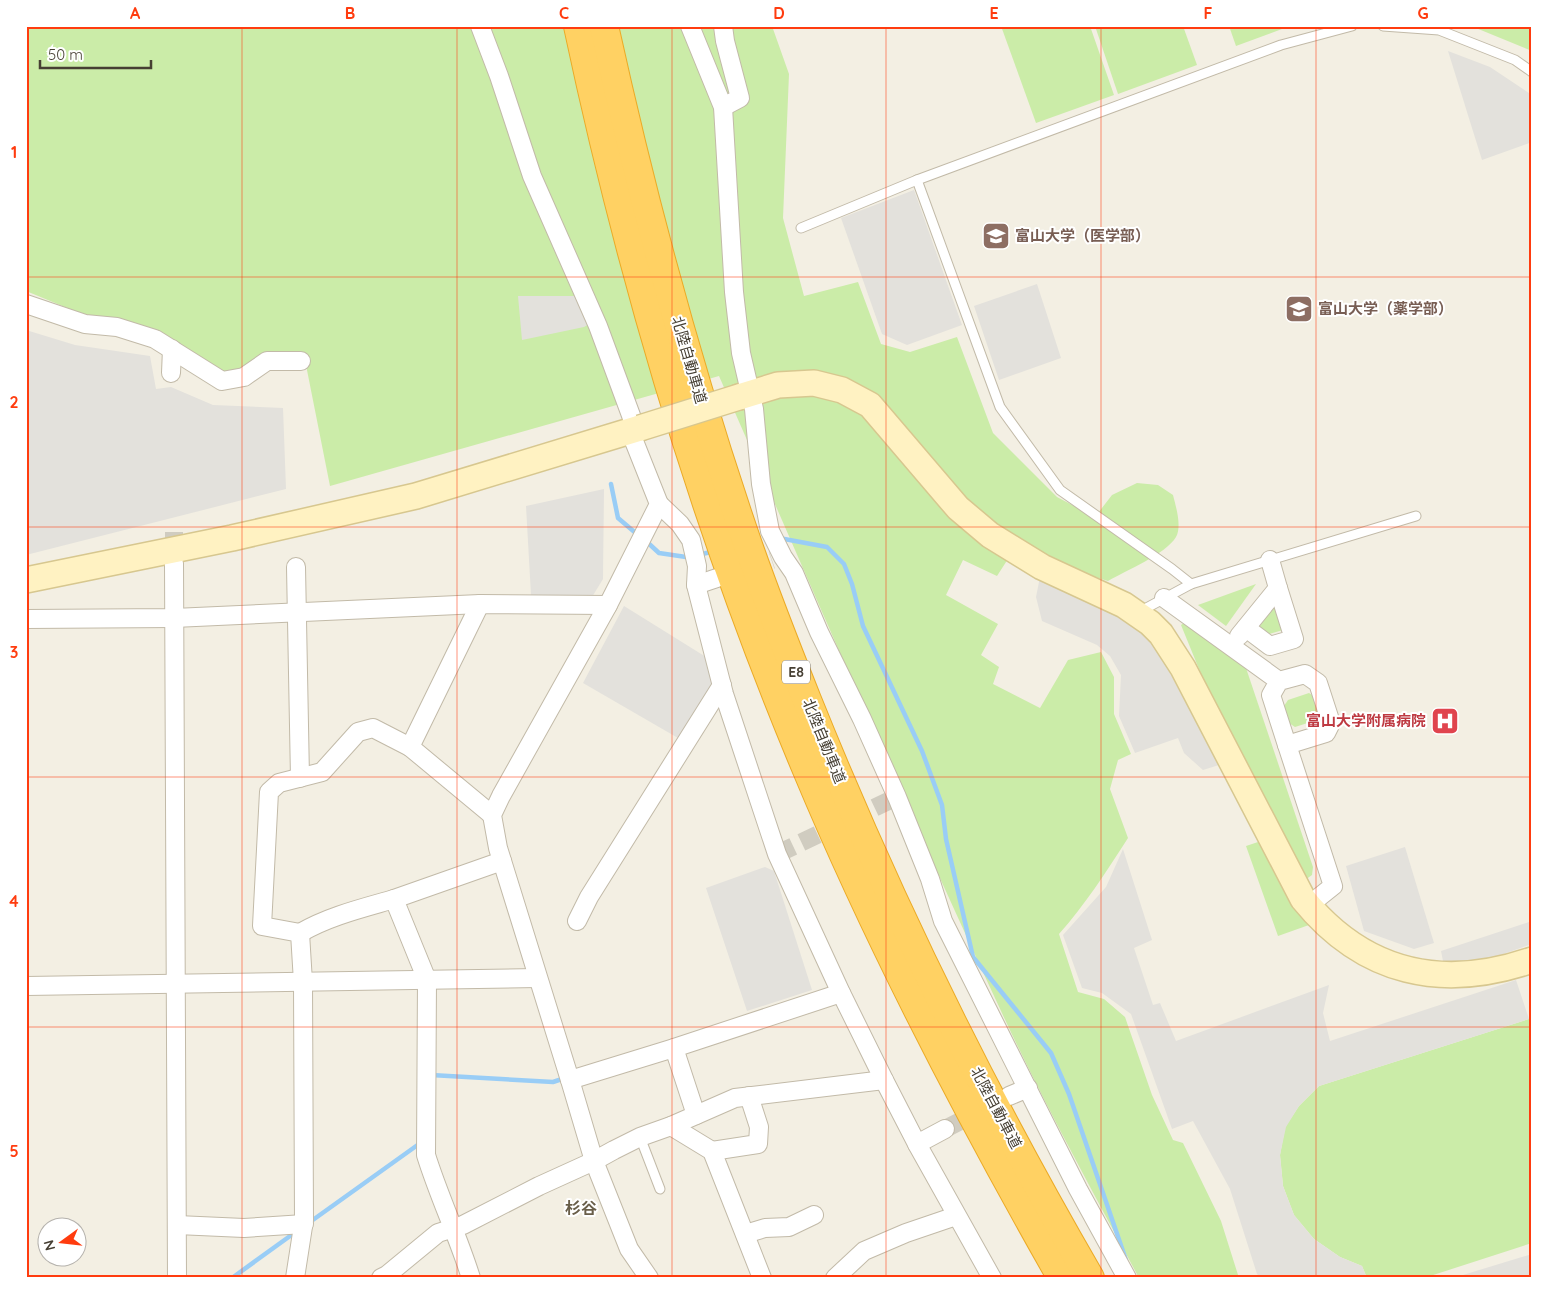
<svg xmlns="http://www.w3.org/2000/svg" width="1558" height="1304" font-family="Quicksand,'Noto Sans JP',sans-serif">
  <rect width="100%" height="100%" fill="#f3efe3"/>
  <g fill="#cbeca8">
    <path d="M26,26h746l17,48 -6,144 21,78 54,-14 23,62 29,8 47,-15 36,96 64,64 38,20 17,-22 25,-12 21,2 15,10c3,12 9,31 3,42 -10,17 -51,34 -68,44l-45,-14 -46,-22 -20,31 -34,-16 -17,35 52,29 -17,31 18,12 -6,17 47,24 28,-48 33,-8 13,25v37l17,40 -13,6 -8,29 18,49c-22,34 -43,67 -69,96l19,58 26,7 21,18 27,78 21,45 10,3 38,78 18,57h-100c-47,-88 -96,-176 -138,-267 -98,-210 -189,-423 -282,-635l-389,110 -26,-131 -74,20 -204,-84z"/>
    <polygon points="1001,26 1090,26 1114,95 1036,123"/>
    <polygon points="1095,26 1183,26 1197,65 1118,94"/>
    <polygon points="1229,26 1290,26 1236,46"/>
    <polygon points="1471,26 1532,26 1532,51"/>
    <polygon points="1256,584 1226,626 1198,605"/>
    <polygon points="1274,602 1283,630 1269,634 1256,624"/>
    <polygon points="1184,623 1246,668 1313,867 1312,875 1305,880 1210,696 1181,625"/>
    <polygon points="1309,693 1315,697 1320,713 1317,720 1295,727 1289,723 1284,706 1288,700"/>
    <polygon points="1261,841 1290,900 1309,925 1278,936 1246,846"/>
    <polygon points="1532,1018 1532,1243 1424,1278 1367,1278 1362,1266 1340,1257 1314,1239 1294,1215 1283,1186 1280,1155 1285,1127 1299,1106 1319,1086"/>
  </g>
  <g fill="#e3e1dc">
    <polygon points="1448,51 1490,67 1532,95 1532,142 1482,160"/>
    <polygon points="914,190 962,325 907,345 882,334 841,218"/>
    <polygon points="1037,284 1061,358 999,380 974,306"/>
    <polygon points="518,296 581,296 591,323 584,327 522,340"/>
    <polygon points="26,330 75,345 150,356 156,389 171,387 213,405 283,408 286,489 26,555"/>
    <polygon points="604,489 603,579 592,597 531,595 526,506"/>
    <polygon points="1040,577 1119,614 1141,630 1156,647 1219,765 1203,770 1184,753 1178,738 1135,753 1119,716 1121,675 1110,656 1097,645 1042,621 1036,597"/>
    <polygon points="624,606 706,657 713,687 678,738 583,683"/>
    <polygon points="1405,847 1434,943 1414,949 1364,931 1346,866"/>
    <polygon points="1123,849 1152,940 1134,948 1153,1005 1160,1003 1176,1041 1329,985 1323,1013 1330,1041 1516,980 1529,1019 1319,1086 1299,1106 1286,1127 1280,1155 1283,1186 1294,1215 1314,1239 1340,1257 1362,1266 1367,1278 1261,1278 1257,1274 1230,1189 1193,1121 1172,1129 1131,1014 1102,993 1082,988 1063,935 1106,887"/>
    <polygon points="765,867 774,871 812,990 747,1011 706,888"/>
    <polygon points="1532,921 1532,944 1492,958 1444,966 1441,951"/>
    <polygon points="1532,1254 1532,1278 1453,1278"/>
  </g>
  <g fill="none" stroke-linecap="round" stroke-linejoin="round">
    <g stroke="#99cdf6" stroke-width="4.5">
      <polyline points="611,484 618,518 638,535"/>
      <polyline points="779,538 827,547 844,564 852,584 863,626 922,751 942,805 946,839 973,957 1051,1053 1069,1094 1126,1260"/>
      <polyline points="646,541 659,553 686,557 691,556"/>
      <polyline points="698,555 715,551"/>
      <polyline points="431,1075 553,1082 565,1078"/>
      <polyline points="310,1222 419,1144 419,1142"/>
      <polyline points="232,1278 297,1231"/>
    </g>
    <g stroke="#d0ccc0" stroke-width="18" stroke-dasharray="18 9" stroke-linecap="butt">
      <polyline points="174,532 174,560"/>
      <polyline points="746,569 772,560"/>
      <polyline points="777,854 897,797"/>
      <polyline points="945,1129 980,1111"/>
    </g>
    <g stroke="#c2baa8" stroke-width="11">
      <g id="lane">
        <polyline points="1383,26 1439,30 1515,60 1532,72"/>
        <polyline points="917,180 1000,407 1060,490 1172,569 1191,584"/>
        <polyline points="801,228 917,180 1281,45 1352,26"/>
        <polyline points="1139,612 1191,584 1416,516"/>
        <polyline points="640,1137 660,1189"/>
      </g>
    </g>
    <g stroke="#c2baa8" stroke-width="20">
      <g id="street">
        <polyline points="480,26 499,76 532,176 598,326 636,429"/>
        <polyline points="690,26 723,107 734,292 741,353 754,409 761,484 770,531 783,557 794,573 819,632 862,719 897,797 930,879 943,921 1078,1189 1127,1278"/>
        <polyline points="723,107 740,98 725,41 723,26"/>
        <polyline points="26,304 85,324 117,327 155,339 222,381 244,377 267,361 301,361"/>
        <polyline points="171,373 172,349"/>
        <polyline points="630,431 659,504 608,605 501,796 492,815 498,848 570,1080 594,1161 629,1249 649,1278"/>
        <polyline points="659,504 680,524 691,540 697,566 696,585 724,694 777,854 841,993 884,1080 917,1144 992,1278"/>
        <polyline points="174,563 177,1278"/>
        <polyline points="296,567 300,778"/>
        <polyline points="696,585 717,578"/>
        <polyline points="1164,598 1279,681 1271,695 1287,745 1326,733 1331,723 1318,683 1305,674 1279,681"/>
        <polyline points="480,604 410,747 492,815"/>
        <polyline points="26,619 174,618 480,604 608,605"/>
        <polyline points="1246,628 1270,646 1294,639 1278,588"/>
        <polyline points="1239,636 1278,588 1270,560"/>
        <polyline points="1287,745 1333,886 1308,906"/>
        <polyline points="394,899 502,861"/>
        <polyline points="577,921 589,897 722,685"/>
        <path d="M300,933c29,-17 63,-25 94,-34l33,81 -1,175c13,42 32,81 45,123"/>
        <polyline points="26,986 537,978"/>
        <polyline points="674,1048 841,993"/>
        <polyline points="570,1080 674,1048 696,1115"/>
        <polyline points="1009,1096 1028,1088"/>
        <polyline points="671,1126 712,1151 762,1278"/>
        <polyline points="917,1144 945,1129"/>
        <polyline points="712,1151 758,1144 759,1127 749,1096"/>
        <polyline points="177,1225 244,1228 304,1224"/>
        <polyline points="745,1234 765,1228 789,1227 814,1215"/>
        <polyline points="295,1278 304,1220 303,982 300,933 262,926 269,792 279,783 322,772 358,732 373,728 410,747"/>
        <polyline points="381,1278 387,1275 438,1233 463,1225 539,1186 594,1161 614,1150 640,1137 671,1126 735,1098 884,1080"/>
        <polyline points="835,1278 864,1251 906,1233 956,1216"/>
      </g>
    </g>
    <g stroke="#d7c78f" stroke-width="28">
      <g id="secondary">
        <path d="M739,397l39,-12 36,-2 28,7 28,15 88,103 32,27 52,32 82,38 26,18 11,11 22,34 120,231c61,75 139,92 229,61"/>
        <polyline points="26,580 232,538 416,496 640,428"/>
      </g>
    </g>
    <g stroke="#ebaa26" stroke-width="30">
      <g id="highway">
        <path d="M578,26c54,254 128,504 229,744 73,175 161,343 255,508"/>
        <path d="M604,26c39,177 86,351 145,522 18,51 38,102 58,152 80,199 175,392 283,578"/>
      </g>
    </g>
    <use href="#lane" stroke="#fff" stroke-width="9"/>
    <use href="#street" stroke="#fff" stroke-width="18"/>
    <use href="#secondary" stroke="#fff2c2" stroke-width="25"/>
    <use href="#highway" stroke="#ffd163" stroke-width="28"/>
    <g stroke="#d7c78f" stroke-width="28" stroke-linecap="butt">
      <polyline id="secondary-bridge" points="640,428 739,397"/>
    </g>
    <use href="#secondary-bridge" stroke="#fff2c2" stroke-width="25"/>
  </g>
  <path fill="none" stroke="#ff3c0f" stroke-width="1" stroke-opacity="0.55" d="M242,26v1252M457,26v1252M672,26v1252M886,26v1252M1101,26v1252M1316,26v1252M26,277h1506M26,527h1506M26,777h1506M26,1027h1506"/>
  <defs>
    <g id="university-square" transform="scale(1.4375)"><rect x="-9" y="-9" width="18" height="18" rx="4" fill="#8d6e63" stroke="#fff"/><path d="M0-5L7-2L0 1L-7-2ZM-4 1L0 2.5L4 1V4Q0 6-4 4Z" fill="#fff"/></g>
    <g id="hospital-square" transform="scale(1.4375)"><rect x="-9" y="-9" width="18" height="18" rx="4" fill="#e0444e" stroke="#fff"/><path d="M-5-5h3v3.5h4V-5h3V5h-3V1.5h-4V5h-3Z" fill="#fff"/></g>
  </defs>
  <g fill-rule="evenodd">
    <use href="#university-square" x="996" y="236"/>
    <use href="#university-square" x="1299" y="309"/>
    <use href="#hospital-square" x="1445" y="721"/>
  </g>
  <g text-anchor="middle" stroke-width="4" stroke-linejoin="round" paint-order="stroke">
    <rect fill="#fff" stroke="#7e7970" stroke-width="1" x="782" y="660.5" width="28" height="23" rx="4"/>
    <g font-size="14" font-weight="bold" fill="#463f33">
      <text x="796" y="677">E8</text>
    </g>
    <g font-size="15" font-weight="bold" fill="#785e54" stroke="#fff" text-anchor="start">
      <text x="1015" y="241">富山大学（医学部）</text>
      <text x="1318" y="314">富山大学（薬学部）</text>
    </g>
    <g font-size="15" fill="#463f33" stroke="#fff">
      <text transform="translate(689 360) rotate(74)" y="5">北陸自動車道</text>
      <text transform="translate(824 741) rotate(68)" y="5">北陸自動車道</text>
      <text transform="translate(996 1108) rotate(62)" y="5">北陸自動車道</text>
    </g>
    <g font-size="15" font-weight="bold" fill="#be3a42" stroke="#fff" text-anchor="end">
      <text x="1426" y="726">富山大学附属病院</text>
    </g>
    <g font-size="16" font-weight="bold" fill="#695e49" stroke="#fff">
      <text x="581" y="1214">杉谷</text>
    </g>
  </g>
  <rect width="1558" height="1304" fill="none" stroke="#ffffff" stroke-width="55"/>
  <g transform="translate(62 1242) rotate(255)"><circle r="24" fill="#ffffff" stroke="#b5b2ad"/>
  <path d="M0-4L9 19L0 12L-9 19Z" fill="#ff3c0f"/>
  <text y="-8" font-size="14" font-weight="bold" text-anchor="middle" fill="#463f33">N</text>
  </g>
  <path d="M40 60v8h111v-8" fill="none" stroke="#463f33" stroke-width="2.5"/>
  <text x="48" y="60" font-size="15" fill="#463f33" stroke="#ffffff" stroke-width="4" paint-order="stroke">50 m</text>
  <rect x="28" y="28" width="1502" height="1248" fill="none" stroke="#ff3c0f" stroke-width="2"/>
  <g font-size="16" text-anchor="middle" font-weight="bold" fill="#ff3c0f">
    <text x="135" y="19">A</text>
    <text x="350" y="19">B</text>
    <text x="564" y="19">C</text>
    <text x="779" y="19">D</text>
    <text x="994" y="19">E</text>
    <text x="1208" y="19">F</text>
    <text x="1423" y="19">G</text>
    <text x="14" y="158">1</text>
    <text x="14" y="408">2</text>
    <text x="14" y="658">3</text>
    <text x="14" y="907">4</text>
    <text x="14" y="1157">5</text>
  </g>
</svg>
